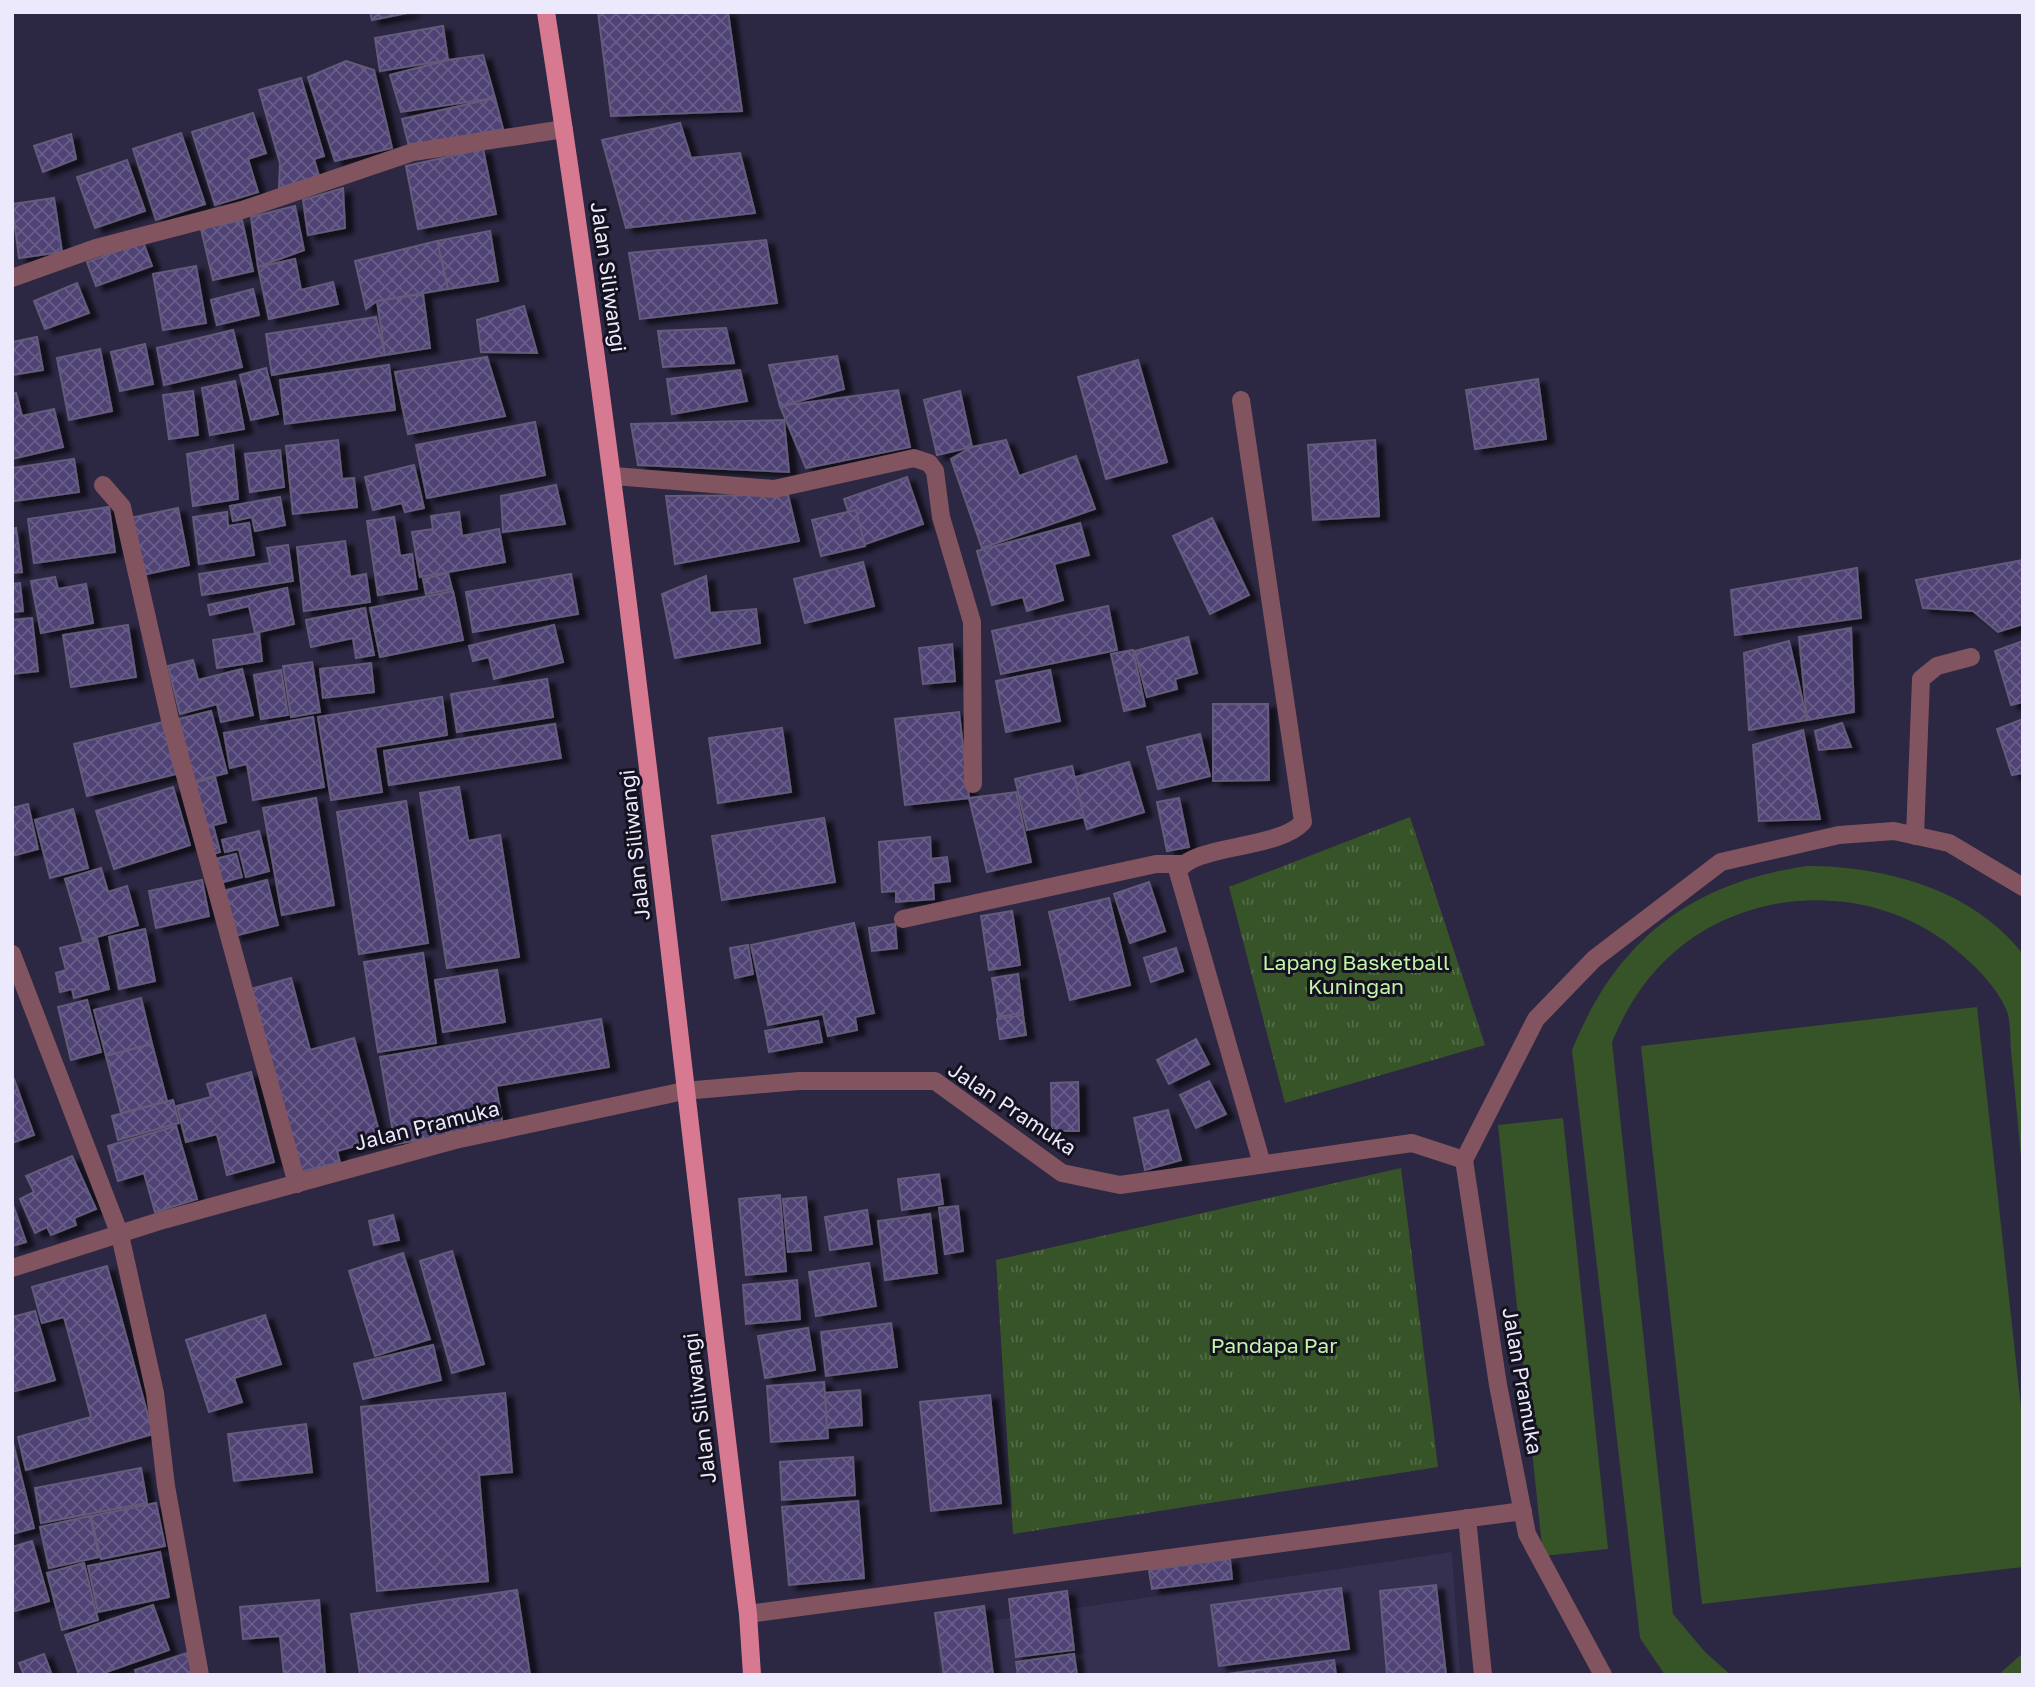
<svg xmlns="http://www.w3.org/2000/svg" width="2035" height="1687" font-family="'Golos Text',sans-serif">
  <defs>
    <pattern id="park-tufts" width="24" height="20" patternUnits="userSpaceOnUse" patternTransform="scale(1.75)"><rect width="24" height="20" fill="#375429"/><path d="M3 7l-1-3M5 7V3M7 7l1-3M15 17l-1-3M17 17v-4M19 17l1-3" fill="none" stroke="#546d49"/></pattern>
    <pattern id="building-cross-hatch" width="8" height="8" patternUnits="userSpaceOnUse" patternTransform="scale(1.75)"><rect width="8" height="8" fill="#504274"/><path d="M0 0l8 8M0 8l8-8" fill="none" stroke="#695d89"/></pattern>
    <filter id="shadow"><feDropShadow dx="8" dy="4.5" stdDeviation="2" flood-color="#0009"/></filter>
  </defs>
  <rect width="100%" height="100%" fill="#2c2742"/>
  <polygon fill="#352f50" points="1452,1552 1460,1675 940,1675 936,1629"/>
  <g fill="url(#park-tufts)">
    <polygon points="1410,817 1485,1045 1285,1103 1229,887"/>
    <polygon points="1401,1168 1438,1467 1013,1534 996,1260"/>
  </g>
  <g fill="#375429">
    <path d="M1806,866c79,0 166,23 217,88v224c-4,-43 -8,-85 -12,-127 -1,-13 0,-31 -5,-42 -12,-27 -38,-50 -60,-67 -81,-60 -200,-55 -275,13 -27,24 -45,54 -59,87l61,572 32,38 26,23h-66l-25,-37 -68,-588c45,-110 117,-166 234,-184z"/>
    <polygon points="1977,1007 2023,1425 2023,1567 1702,1604 1641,1046"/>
    <polygon points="1563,1118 1608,1549 1543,1556 1498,1125"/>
    <polygon points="2023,1653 2023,1675 1998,1675"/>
  </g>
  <g fill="url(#building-cross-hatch)" stroke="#635b7a" stroke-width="2" filter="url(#shadow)">
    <polygon points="370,12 412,12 372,20"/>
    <polygon points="598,12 728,12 742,111 611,116"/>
    <polygon points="443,26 448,60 380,71 375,38"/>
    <polygon points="483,55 495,98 401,112 390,75 448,60"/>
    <polygon points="346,61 374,70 392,148 335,161 308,77"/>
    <polygon points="301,78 324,156 314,159 319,176 279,188 280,163 259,90"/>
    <polygon points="495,98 503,129 409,146 402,119"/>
    <polygon points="253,113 266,153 248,159 258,192 215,205 192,132"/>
    <polygon points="680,123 691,158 740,153 755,213 626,228 602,140"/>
    <polygon points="181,133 205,204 156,220 133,149"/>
    <polygon points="71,134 76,159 43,172 34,146"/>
    <polygon points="483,149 496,214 418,229 406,166"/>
    <polygon points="127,160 145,211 95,228 77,177"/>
    <polygon points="343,188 345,228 308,235 303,200"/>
    <polygon points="54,198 62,252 19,258 12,204"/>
    <polygon points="295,206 304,250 258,267 251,217"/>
    <polygon points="242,220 253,271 213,280 201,229"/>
    <polygon points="490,231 498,281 448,289 437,241"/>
    <polygon points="766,240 777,303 640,319 629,253"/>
    <polygon points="437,241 448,289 377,301 366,309 355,261"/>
    <polygon points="143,242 152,266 96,286 87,262"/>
    <polygon points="295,259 301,290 333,282 338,304 269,319 258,267"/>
    <polygon points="196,266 206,323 163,330 153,274"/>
    <polygon points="77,283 89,313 45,329 34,301"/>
    <polygon points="253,289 259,315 217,325 211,300"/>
    <polygon points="423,294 430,348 385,355 377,301"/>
    <polygon points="524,306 537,353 481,352 477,320"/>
    <polygon points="376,317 385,355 272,375 266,334"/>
    <polygon points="726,328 734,363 663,367 658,331"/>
    <polygon points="233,330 242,367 164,385 157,348"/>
    <polygon points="37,337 43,370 12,375 12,342"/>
    <polygon points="145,344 153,384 120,391 111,352"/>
    <polygon points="100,349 112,411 69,420 57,358"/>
    <polygon points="837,356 844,389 780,406 769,365"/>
    <polygon points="487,357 505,416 408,434 395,372"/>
    <polygon points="1138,360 1167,462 1106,479 1078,377"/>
    <polygon points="389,365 395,410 285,424 280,380"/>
    <polygon points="266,368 278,414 251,420 240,375"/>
    <polygon points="740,370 747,401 672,414 667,379"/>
    <polygon points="1538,379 1546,439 1475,449 1466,390"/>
    <polygon points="235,381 244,429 210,435 202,388"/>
    <polygon points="898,390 910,447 806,468 780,406"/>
    <polygon points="193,391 198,435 169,439 163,395"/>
    <polygon points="960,391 972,447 937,455 924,400"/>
    <polygon points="16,393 22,416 54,409 63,447 12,459 12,394"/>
    <polygon points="784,420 789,472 638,465 631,424"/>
    <polygon points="535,422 545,475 427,498 416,445"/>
    <polygon points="338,440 342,479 354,478 357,507 293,514 286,446"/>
    <polygon points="1006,440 1019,476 1076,456 1095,509 982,548 951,459 972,447"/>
    <polygon points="1375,440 1379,516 1313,520 1308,445"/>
    <polygon points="233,445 238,499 193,506 187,454"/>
    <polygon points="280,450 284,487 250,492 245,454"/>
    <polygon points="74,459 79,492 14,501 12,468"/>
    <polygon points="414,465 424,508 405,512 402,503 373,510 365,477"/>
    <polygon points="907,477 923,524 860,546 844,499"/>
    <polygon points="556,485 565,524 503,532 501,496"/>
    <polygon points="788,495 799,541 675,564 666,496"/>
    <polygon points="280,497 285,525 255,531 252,517 233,521 230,506"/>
    <polygon points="109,507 115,552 34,563 28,519"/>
    <polygon points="178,508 189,565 142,575 130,518"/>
    <polygon points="856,510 865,546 821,556 812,520"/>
    <polygon points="227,512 228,526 249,523 254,555 199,564 193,517"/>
    <polygon points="459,512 462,536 499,529 505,562 420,577 412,532 433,529 431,516"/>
    <polygon points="394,517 400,556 412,554 417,589 378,595 367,521"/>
    <polygon points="1212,518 1249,595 1210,614 1173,536"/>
    <polygon points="1080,523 1089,555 1054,564 1063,600 1027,611 1023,597 992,605 977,551"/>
    <polygon points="16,528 22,572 12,573 12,529"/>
    <polygon points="345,541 350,577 366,574 370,602 304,611 297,547"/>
    <polygon points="288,545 293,581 202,595 199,574 270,563 267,548"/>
    <polygon points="2023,560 2023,624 1998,632 1973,611 1923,608 1916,580"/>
    <polygon points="863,562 874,606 805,623 794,579"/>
    <polygon points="1857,568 1861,618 1735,635 1731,590"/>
    <polygon points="448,573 452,589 426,594 423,579"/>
    <polygon points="571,574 578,614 473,632 466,592"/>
    <polygon points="706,576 710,613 756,609 760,643 675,658 662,594"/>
    <polygon points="55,577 58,589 86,584 93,623 41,633 31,581"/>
    <polygon points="20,583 23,611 12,612 12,584"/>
    <polygon points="287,588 294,624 255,633 249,606 210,615 208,605"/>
    <polygon points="453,591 463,640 380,657 370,608"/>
    <polygon points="1108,606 1117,650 1001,674 992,631"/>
    <polygon points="365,608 374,655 356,658 353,638 311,647 306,620"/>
    <polygon points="32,618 38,671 12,674 12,620"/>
    <polygon points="128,625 136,677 71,687 63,635"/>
    <polygon points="554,625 563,662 494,679 489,657 473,661 469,646"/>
    <polygon points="1851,628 1854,712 1807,720 1799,637"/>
    <polygon points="259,633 262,661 217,668 213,640"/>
    <polygon points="1188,637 1197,673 1175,679 1177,689 1147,697 1135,651"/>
    <polygon points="1789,641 1807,720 1749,730 1744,653"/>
    <polygon points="2023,641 2023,702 2011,705 1995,651"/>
    <polygon points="952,644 955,681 923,684 919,648"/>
    <polygon points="1133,650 1145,706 1124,711 1111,654"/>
    <polygon points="193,660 198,680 242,669 253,715 221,722 217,704 180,714 168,666"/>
    <polygon points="312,662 320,712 291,717 283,666"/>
    <polygon points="371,663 374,692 323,698 320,669"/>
    <polygon points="281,670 288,715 261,719 254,675"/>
    <polygon points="1050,670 1060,721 1006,732 996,681"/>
    <polygon points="547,679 553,717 457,732 451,694"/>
    <polygon points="442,697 447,735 375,747 382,792 331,800 318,717"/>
    <polygon points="1213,704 1268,704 1269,780 1213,781"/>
    <polygon points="211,711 227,773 194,781 179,719"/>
    <polygon points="959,712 969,798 905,805 895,719"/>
    <polygon points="313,717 324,787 253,800 247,764 230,768 224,733"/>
    <polygon points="2023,719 2023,773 2012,775 1997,729"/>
    <polygon points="163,722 176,774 87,796 74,744"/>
    <polygon points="1842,723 1851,747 1819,750 1815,731"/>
    <polygon points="555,724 561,758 389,785 384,751"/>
    <polygon points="782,728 791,792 718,803 709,738"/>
    <polygon points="1803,730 1820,819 1759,821 1753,745"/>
    <polygon points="1200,734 1210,776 1158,789 1147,747"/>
    <polygon points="1129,762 1144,812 1087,829 1073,778"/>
    <polygon points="1072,766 1084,817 1027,830 1015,779"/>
    <polygon points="215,777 226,822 202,828 191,784"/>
    <polygon points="173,787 190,845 114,869 96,811"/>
    <polygon points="459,787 468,841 500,835 519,957 447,968 420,793"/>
    <polygon points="1016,792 1031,862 987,872 969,798"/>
    <polygon points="316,798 334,905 282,915 263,808"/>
    <polygon points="1179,798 1189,847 1167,851 1157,802"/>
    <polygon points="406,801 428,943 359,954 337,812"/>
    <polygon points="28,804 38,849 12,856 12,808"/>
    <polygon points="73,809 88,868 50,878 35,820"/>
    <polygon points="824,818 835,882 722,900 712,836"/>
    <polygon points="213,825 220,852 209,855 202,828"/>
    <polygon points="259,831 269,871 246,877 239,849 225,852 222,840"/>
    <polygon points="930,837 931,859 947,857 950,881 933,883 934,899 896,902 896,891 882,892 879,842"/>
    <polygon points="236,854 242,877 216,884 211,860"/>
    <polygon points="101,868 108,892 127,886 138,925 83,941 65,879"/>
    <polygon points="202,880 209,916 156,928 149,891"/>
    <polygon points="267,880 278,925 234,936 223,891"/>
    <polygon points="1149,882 1165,931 1130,943 1114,894"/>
    <polygon points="1109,898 1130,985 1070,1000 1049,912"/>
    <polygon points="1012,911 1020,965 989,970 981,916"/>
    <polygon points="854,923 874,1013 855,1017 857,1030 828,1036 823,1014 768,1025 751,945"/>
    <polygon points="895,924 897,948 872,951 869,928"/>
    <polygon points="145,929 155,981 119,989 109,937"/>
    <polygon points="97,939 109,989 74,998 72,989 60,992 56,973 66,970 60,948"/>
    <polygon points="748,945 753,974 735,978 730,948"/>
    <polygon points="1176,948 1183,971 1151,982 1144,958"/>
    <polygon points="423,953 436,1043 378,1052 364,962"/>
    <polygon points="497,970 505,1022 443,1032 435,980"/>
    <polygon points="1018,974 1023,1013 998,1017 992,978"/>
    <polygon points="291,978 310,1050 354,1038 381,1139 337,1151 340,1162 296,1173 247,990"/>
    <polygon points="141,998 152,1044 106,1056 94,1010"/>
    <polygon points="87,1000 101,1052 71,1060 58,1007"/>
    <polygon points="1023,1015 1026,1035 1000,1039 997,1019"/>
    <polygon points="601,1019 609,1067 496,1086 503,1126 395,1144 380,1057"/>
    <polygon points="818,1021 822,1042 769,1052 765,1031"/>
    <polygon points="1196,1039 1209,1064 1169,1084 1157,1060"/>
    <polygon points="152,1044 167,1101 121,1113 106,1056"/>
    <polygon points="251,1072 274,1162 227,1175 217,1134 186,1142 177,1106 211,1097 207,1084"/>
    <polygon points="14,1079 34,1135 12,1143 12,1080"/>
    <polygon points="1209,1081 1226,1114 1196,1128 1180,1095"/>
    <polygon points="1078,1082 1079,1131 1052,1131 1051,1083"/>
    <polygon points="173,1100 179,1123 118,1140 112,1116"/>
    <polygon points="1168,1110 1181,1160 1145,1170 1134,1118"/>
    <polygon points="176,1126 197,1199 155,1212 144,1173 118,1181 108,1146"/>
    <polygon points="72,1156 96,1209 74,1218 76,1225 51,1235 47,1227 35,1233 20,1199 34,1192 26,1176"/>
    <polygon points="939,1174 943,1204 902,1210 898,1179"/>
    <polygon points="780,1195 786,1271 746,1275 739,1199"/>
    <polygon points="806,1197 811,1250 788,1252 783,1199"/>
    <polygon points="12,1202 26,1242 12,1246"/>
    <polygon points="958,1206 963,1251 945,1254 939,1208"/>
    <polygon points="867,1210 872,1244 830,1250 825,1217"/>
    <polygon points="930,1214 937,1273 885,1280 878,1221"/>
    <polygon points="393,1215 399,1240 374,1245 369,1221"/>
    <polygon points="452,1251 484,1364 452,1373 420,1261"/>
    <polygon points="403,1253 430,1339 375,1356 349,1271"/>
    <polygon points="869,1263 876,1306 816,1316 809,1272"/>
    <polygon points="107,1266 153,1434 26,1470 18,1437 91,1417 64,1317 42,1323 32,1287"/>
    <polygon points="797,1280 800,1319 746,1324 743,1285"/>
    <polygon points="35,1311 55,1380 12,1392 12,1317"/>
    <polygon points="265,1315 281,1364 234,1378 242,1402 209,1412 186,1340"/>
    <polygon points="891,1323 897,1367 826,1376 821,1332"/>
    <polygon points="808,1328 815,1370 765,1378 758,1336"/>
    <polygon points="433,1345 441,1380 363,1399 354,1364"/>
    <polygon points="824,1382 828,1438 771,1442 767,1386"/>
    <polygon points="860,1390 862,1425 827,1428 825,1393"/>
    <polygon points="505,1393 512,1472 479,1475 488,1581 377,1591 361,1407"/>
    <polygon points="990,1395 1001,1503 931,1511 920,1402"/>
    <polygon points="306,1424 312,1472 234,1481 228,1434"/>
    <polygon points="13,1443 34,1528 12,1534 12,1443"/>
    <polygon points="853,1457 855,1495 782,1500 780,1462"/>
    <polygon points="141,1468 147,1503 41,1523 35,1488"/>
    <polygon points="858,1501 864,1578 789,1585 782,1507"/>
    <polygon points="156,1503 165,1546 101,1559 91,1516"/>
    <polygon points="90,1516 99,1557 49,1568 40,1527"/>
    <polygon points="32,1541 49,1601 12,1612 12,1547"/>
    <polygon points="160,1552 169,1597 98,1612 88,1566"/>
    <polygon points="1230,1559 1232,1579 1152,1589 1149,1570"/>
    <polygon points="84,1563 98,1620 62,1630 47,1573"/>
    <polygon points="1436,1585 1446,1675 1387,1675 1380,1591"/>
    <polygon points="1341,1588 1349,1649 1219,1666 1211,1605"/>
    <polygon points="517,1590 530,1675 360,1675 351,1614"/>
    <polygon points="1067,1591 1074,1650 1016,1657 1009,1599"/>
    <polygon points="319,1600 325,1675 284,1675 280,1636 243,1639 240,1607"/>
    <polygon points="153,1605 169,1650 98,1675 79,1675 65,1635"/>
    <polygon points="984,1606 993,1675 944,1675 935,1613"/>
    <polygon points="187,1653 194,1675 137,1675 135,1670"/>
    <polygon points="44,1654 52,1675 24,1675 19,1663"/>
    <polygon points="1074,1654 1077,1675 1018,1675 1016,1662"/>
    <polygon points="1334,1660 1336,1675 1220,1675"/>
  </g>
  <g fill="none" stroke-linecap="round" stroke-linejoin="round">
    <g stroke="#82545f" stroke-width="18">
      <polyline points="12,278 96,248 242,210 413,152 564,129"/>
      <path d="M1241,400l62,422c-24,28 -112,22 -125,50l84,292"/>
      <polyline points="614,476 774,489 914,458 929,463 935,471 941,517 972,622 973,784"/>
      <polyline points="103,485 122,507 171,724 297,1184"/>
      <polyline points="1915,836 1921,679 1937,666 1971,657"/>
      <polyline points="903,919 1156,864 1184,864"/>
      <polyline points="12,954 120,1235 155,1393 166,1486 200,1675"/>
      <polyline points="1464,1160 1536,1019 1594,959 1721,862 1839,835 1894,831 1949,843 2023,887"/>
      <polyline points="12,1268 163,1220 455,1140 684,1091 799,1081 935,1081 1062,1173 1120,1185 1412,1143 1464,1160 1498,1385 1527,1534 1603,1675"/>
      <polyline points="1467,1518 1483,1675"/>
      <polyline points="748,1614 1523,1511"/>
    </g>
    <path stroke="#d87992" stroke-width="18" d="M546,12c83,532 136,1068 202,1602l4,61"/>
  </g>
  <g text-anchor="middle" stroke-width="6" stroke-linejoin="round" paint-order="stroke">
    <g font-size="21" fill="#ebe9fb" stroke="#14121e">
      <text transform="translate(608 277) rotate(82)" y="7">Jalan Siliwangi</text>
      <text transform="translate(635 845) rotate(-96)" y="7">Jalan Siliwangi</text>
      <text transform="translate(1012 1109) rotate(34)" y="7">Jalan Pramuka</text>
      <text transform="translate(427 1126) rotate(-14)" y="7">Jalan Pramuka</text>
      <text transform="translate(1522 1381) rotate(80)" y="7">Jalan Pramuka</text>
      <text transform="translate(700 1408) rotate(-97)" y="7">Jalan Siliwangi</text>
    </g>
    <g font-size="21" fill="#c2f5aa" stroke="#14121e">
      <text x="1356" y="970">Lapang Basketball<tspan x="1356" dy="24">Kuningan</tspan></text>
      <text x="1274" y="1353">Pandapa Par</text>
    </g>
  </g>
  <rect width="2035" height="1687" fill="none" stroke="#ebe9fb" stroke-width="28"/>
</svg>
